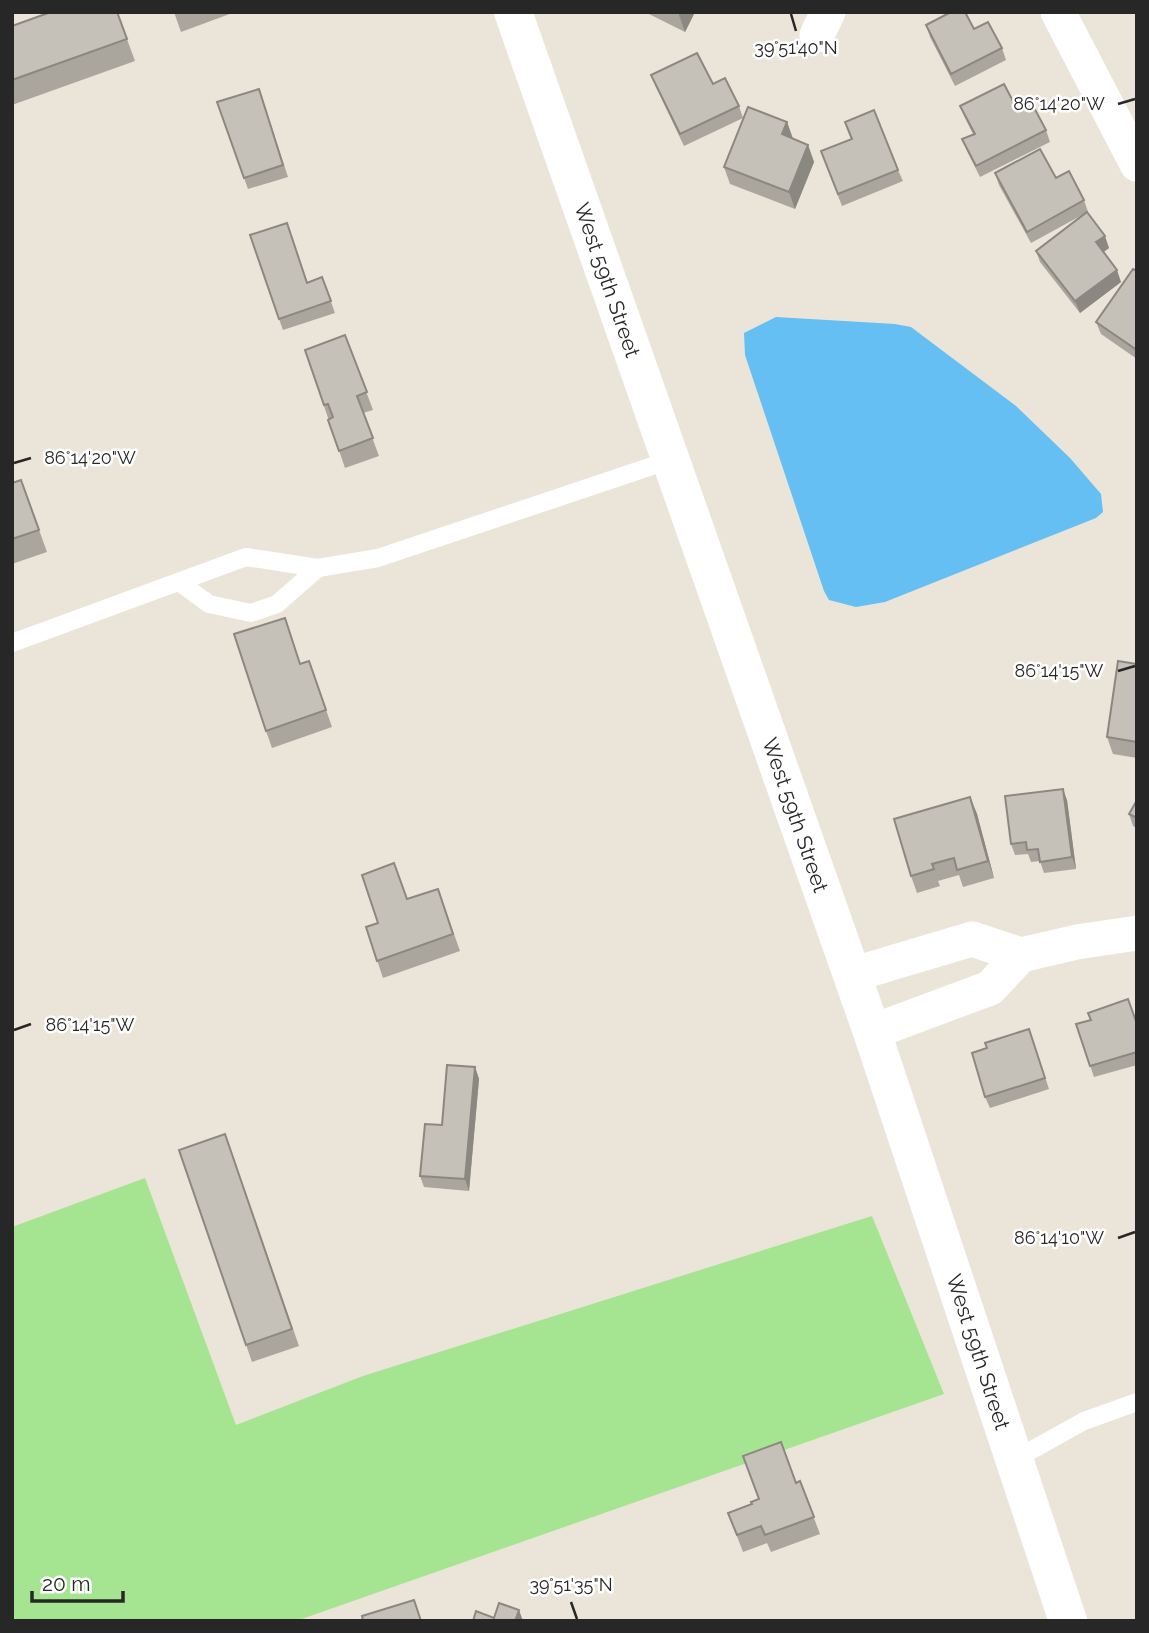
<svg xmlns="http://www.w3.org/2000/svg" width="1149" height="1633" font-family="Raleway,sans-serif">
  <rect width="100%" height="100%" fill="#ebe4d8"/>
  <polygon fill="#a5e491" points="145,1178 236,1425 363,1376 872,1216 944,1394 296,1621 12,1621 12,1227"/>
  <polygon fill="#65bff2" points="776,317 895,324 911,327 1016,406 1070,458 1101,494 1103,512 1096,518 885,602 856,607 829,600 824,591 745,355 744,333"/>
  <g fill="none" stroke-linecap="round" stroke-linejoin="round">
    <g stroke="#fff" stroke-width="18">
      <polyline points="179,582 209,604 251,613 277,604 318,568"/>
      <polyline points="12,643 246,557 318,568 378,558 670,460"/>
      <polyline points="1014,1460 1084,1421 1137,1402"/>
    </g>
    <g stroke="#fff" stroke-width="35">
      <polyline points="1058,12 1137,164"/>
      <polyline points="817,35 828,12"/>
      <polyline points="851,975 972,939 1021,955"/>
      <polyline points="872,1032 990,988 1021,955 1077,942 1137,933"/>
    </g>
    <polyline stroke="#fff" stroke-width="38" points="513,12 872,1032 1068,1621"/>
  </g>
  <g fill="#aaa69e">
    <polygon points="117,12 135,61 12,105 12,26"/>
    <polygon points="174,12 235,12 181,32"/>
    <polygon points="645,12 695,12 685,32"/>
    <polygon points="926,25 974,29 1002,48 1006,60 955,86 930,37"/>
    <polygon points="651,75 739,106 743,118 684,146 656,87"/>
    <polygon points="263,100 288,177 248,189 217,102"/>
    <polygon points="960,106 1017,109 1046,130 1050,142 980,177 967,151 962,139 973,134 965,118"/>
    <polygon points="787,122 793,139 808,145 814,162 795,209 730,184 724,167"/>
    <polygon points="845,122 898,170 903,181 842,206 825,163 851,139"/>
    <polygon points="995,173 1056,178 1084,200 1088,212 1087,212 1109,248 1103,252 1121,282 1080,313 1040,262 1036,251 1084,214 1031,243 999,185"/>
    <polygon points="1137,271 1137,359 1101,334 1096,322"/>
    <polygon points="322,277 335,313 283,330 279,319 307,282"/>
    <polygon points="345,335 373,410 363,413 379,456 345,468 305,350"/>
    <polygon points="21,480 47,552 12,564 12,483"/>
    <polygon points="309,661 332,727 272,748 266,731 301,664"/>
    <polygon points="1137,664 1137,758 1113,754 1107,737"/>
    <polygon points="970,797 977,814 994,878 963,887 959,875 938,881 940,886 917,893 911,876"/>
    <polygon points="1067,800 1076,869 1044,873 1040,861 1031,862 1028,854 1015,855 1011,844"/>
    <polygon points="1137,800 1137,828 1133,826 1129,814"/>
    <polygon points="438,889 460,951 383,978 366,927 378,923 407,899"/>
    <polygon points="1137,1023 1137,1065 1094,1077 1076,1024"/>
    <polygon points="1029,1029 1049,1089 990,1108 985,1097 987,1048"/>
    <polygon points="475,1067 479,1079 469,1191 424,1187 420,1176 442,1125"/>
    <polygon points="225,1134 299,1346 252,1362 179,1150"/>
    <polygon points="800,1481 820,1534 771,1552 767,1543 743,1552 728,1513 752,1504"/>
  </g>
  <g fill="#8b8781">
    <polygon points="680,12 695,12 685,32 679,15"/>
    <polygon points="787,122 793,139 782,134"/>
    <polygon points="808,145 814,162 795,209 789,192"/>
    <polygon points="1105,236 1109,248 1101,254 1096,242"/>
    <polygon points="1117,270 1121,282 1080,313 1075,301"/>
    <polygon points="1063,789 1067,800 1076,869 1072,857"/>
    <polygon points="970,797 977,814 994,878 988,861"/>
    <polygon points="475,1067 479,1079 469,1191 465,1179"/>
    <polygon points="519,1610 523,1621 515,1621"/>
  </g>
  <g fill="#c6c1b8" stroke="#8b8781" stroke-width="2">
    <polygon points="51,12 117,12 127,39 12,80 12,26"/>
    <polygon points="951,12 965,12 974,29 988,22 1002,48 951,74 926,25"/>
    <polygon points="697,53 713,84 725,78 739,106 680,134 651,75"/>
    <polygon points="1004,84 1017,109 1031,102 1046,130 976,166 962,139 975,134 960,106"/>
    <polygon points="259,89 283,165 244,178 217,102"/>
    <polygon points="748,107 787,122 782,134 808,145 789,192 724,167"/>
    <polygon points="874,110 898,170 838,194 821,151 852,139 845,122"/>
    <polygon points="1040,149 1056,178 1069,171 1084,200 1027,232 995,173"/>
    <polygon points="1087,212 1105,236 1096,242 1117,270 1075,301 1036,251"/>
    <polygon points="287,223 307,283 322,277 331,301 279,319 250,235"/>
    <polygon points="1133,269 1137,271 1137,350 1096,322"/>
    <polygon points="345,335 367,392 357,396 373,438 339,451 328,420 333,417 328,404 324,405 305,350"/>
    <polygon points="21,480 39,530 12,539 12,483"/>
    <polygon points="285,618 300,664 309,661 326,710 266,731 234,634"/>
    <polygon points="1118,661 1137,664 1137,742 1107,737"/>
    <polygon points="1063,789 1072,857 1040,862 1038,849 1027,850 1026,842 1011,844 1005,796"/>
    <polygon points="970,797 988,861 957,870 954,858 932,864 934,869 911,876 894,819"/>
    <polygon points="1137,800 1137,818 1129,814"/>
    <polygon points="394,863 407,899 438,889 453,934 377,961 366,927 378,923 362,875"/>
    <polygon points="1128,999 1137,1024 1137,1052 1090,1066 1076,1024 1091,1020 1088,1013"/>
    <polygon points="1029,1029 1045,1078 985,1097 972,1053 987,1048 985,1043"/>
    <polygon points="447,1065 475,1067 465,1179 420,1176 425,1124 442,1125"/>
    <polygon points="225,1134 292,1329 246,1345 179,1150"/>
    <polygon points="781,1442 796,1483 800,1481 814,1517 765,1535 761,1526 737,1535 728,1513 752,1504 751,1502 759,1499 743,1456"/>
    <polygon points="414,1600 421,1621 363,1621 362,1616"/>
    <polygon points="499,1603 519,1610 515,1621 473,1621 476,1611 494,1618"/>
  </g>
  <path fill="none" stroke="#272727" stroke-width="2.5" d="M791,14l5,17M1118,104l17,-5M14,463l17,-5M1118,671l17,-5M14,1030l17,-6M1118,1238l17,-6M571,1602l6,17"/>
  <g text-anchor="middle" stroke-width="5" stroke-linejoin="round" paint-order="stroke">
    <g font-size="21" fill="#272727" stroke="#fff">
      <text transform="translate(607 280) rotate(71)" y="7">West 59th Street</text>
      <text transform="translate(795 815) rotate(71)" y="7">West 59th Street</text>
      <text transform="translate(978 1352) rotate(72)" y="7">West 59th Street</text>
    </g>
  </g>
  <g font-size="18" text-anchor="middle" fill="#272727" stroke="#fff" stroke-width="5" stroke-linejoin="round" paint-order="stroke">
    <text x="796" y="54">39°51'40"N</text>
    <text x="1059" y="110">86°14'20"W</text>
    <text x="90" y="464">86°14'20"W</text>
    <text x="1059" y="677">86°14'15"W</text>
    <text x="90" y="1031">86°14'15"W</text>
    <text x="1059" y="1244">86°14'10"W</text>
    <text x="571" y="1591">39°51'35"N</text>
  </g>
  <rect width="1149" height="1633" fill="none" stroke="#272727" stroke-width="28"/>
  <path d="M32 1591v10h91v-10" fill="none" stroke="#272727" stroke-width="3.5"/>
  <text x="42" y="1591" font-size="21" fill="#272727" stroke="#ffffff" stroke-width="5" paint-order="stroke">20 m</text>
</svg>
